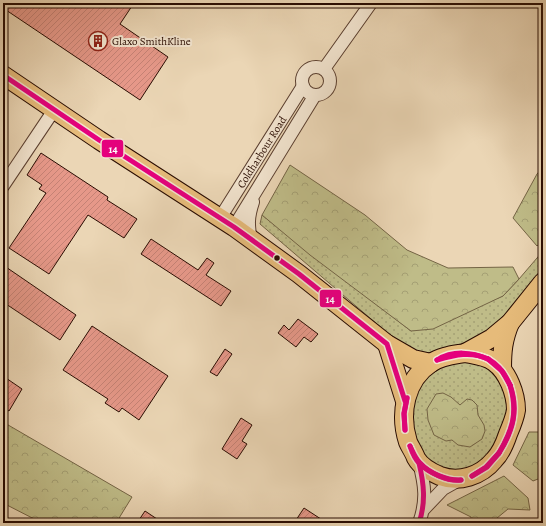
<svg xmlns="http://www.w3.org/2000/svg" width="546" height="526" font-family="Alegreya,serif">
  <defs>
    <pattern id="grass-dots" width="8" height="8" patternUnits="userSpaceOnUse"><rect width="8" height="8" fill="#bfbc88"/><path d="M2 2h.1M6 6h.1" fill="none" stroke="#a4a074" stroke-width="1.8" stroke-linecap="round"/></pattern>
    <pattern id="forest-crowns" width="20" height="18" patternUnits="userSpaceOnUse"><rect width="20" height="18" fill="#bfbc88"/><path d="M2 6a3 3 0 1 1 6 0M12 15a3 3 0 1 1 6 0" fill="none" stroke="#a4a074"/></pattern>
    <pattern id="building-hatch" width="6" height="6" patternUnits="userSpaceOnUse"><rect width="6" height="6" fill="#e69889"/><path d="M-1 1l2-2M0 6l6-6M5 7l2-2" fill="none" stroke="#c58275"/></pattern>
  </defs>
  <rect width="100%" height="100%" fill="#ebd6b5"/>
  <filter id="stains"><feTurbulence type="fractalNoise" baseFrequency=".005" numOctaves="4"/><feColorMatrix values="0 0 0 0 .2 0 0 0 0 .09 0 0 0 0 .02 0 0 0 .5 -.17"/></filter>
  <radialGradient id="worn" r=".72"><stop offset=".6" stop-color="#630" stop-opacity="0"/><stop offset="1" stop-color="#630" stop-opacity=".3"/></radialGradient>
  <g fill="url(#grass-dots)" stroke="#746445">
    <polygon points="262,215 411,331 503,296 519,279 543,251 543,267 494,331 474,340 433,352 418,354 405,348 260,224"/>
    <polygon points="470,359 492,369 510,402 498,446 468,471 445,470 424,457 414,435 412,416 415,393 436,367"/>
  </g>
  <g fill="url(#forest-crowns)" stroke="#746445">
    <polygon points="290,165 365,215 407,250 448,268 513,267 519,279 503,296 433,329 411,331 310,255 262,215"/>
    <polygon points="543,167 543,240 537,246 513,218 537,174"/>
    <polygon points="443,393 451,397 460,405 467,399 472,400 477,405 478,415 484,425 485,431 482,439 470,447 458,445 452,440 446,441 434,435 428,420 427,409 436,394"/>
    <polygon points="3,422 132,497 116,523 42,523 3,503"/>
    <polygon points="529,432 543,432 543,477 533,481 513,465"/>
    <polygon points="504,476 528,498 530,510 508,509 491,523 471,523 471,517 447,505"/>
  </g>
  <g fill="url(#building-hatch)" stroke="#290c02">
    <polygon points="3,3 134,3 120,24 168,57 140,100 3,8"/>
    <polygon points="41,153 108,197 107,200 137,219 124,238 88,215 49,274 9,248 46,193 39,189 42,185 27,175"/>
    <polygon points="151,239 198,270 207,258 214,263 206,275 231,291 221,306 141,254"/>
    <polygon points="3,265 76,315 60,340 3,302"/>
    <polygon points="298,319 318,334 311,342 304,337 296,347 278,333 284,325 289,330"/>
    <polygon points="92,326 168,376 139,420 122,408 119,412 105,403 108,399 63,370"/>
    <polygon points="225,349 232,354 217,376 210,372"/>
    <polygon points="3,376 22,389 9,411 3,407"/>
    <polygon points="241,418 252,425 242,441 247,444 237,459 222,449"/>
    <polygon points="304,508 327,523 294,523"/>
    <polygon points="145,511 163,523 137,523"/>
  </g>
  <g fill="none" stroke-linecap="round" stroke-linejoin="round">
    <g stroke="#5a3e2f" stroke-width="14">
      <g id="street">
        <circle cx="316" cy="81" r="14"/>
        <polyline points="324,69 371,3"/>
        <polyline points="3,186 54,110"/>
        <path id="s1" d="M220,218l83,-132"/>
        <polyline points="234,227 315,95"/>
        <path d="M251,240c-3,-15 -3,-23 2,-38"/>
        <path d="M419,463c6,22 8,38 0,60"/>
        <polyline points="424,509 443,489 459,480"/>
      </g>
    </g>
    <g stroke="#290c02" stroke-width="20">
      <g id="primary">
        <polyline points="3,75 99,140 234,227 299,274 387,344 413,359 431,363"/>
        <polyline points="387,344 405,401"/>
        <path d="M465,353c10,2 21,3 29,9 14,10 22,32 22,48 -1,7 -5,17 -8,24 -3,9 -7,19 -14,26 -13,16 -35,23 -54,16 -9,-4 -19,-9 -24,-18 -2,-6 -6,-11 -8,-16 -9,-28 -3,-62 23,-79 10,-7 23,-8 34,-10z"/>
        <polyline points="465,353 492,338 510,323 543,282"/>
        <path d="M502,369c0,-18 1,-29 8,-46"/>
      </g>
    </g>
    <use href="#street" stroke="#f2e4cf" stroke-width="12"/>
    <use href="#primary" stroke="#e6bb7a" stroke-width="18"/>
    <g stroke="#f2e4cf" stroke-width="8">
      <g id="bus-1">
        <polyline points="3,75 99,140 234,227 299,274 387,344 405,401"/>
        <path d="M488,359c11,6 17,14 22,26"/>
        <polyline points="488,359 502,371 510,385"/>
        <path d="M437,360c16,-10 35,-8 51,-1"/>
        <path d="M437,360c18,-5 34,-9 51,-1"/>
        <polyline points="405,430 404,414 407,398"/>
        <polyline points="405,430 404,413 407,398"/>
        <path d="M410,446c3,6 5,12 10,17 9,10 27,18 41,17"/>
        <path d="M410,446c2,6 5,13 9,17 10,10 29,19 42,17"/>
        <path d="M499,453c14,-24 19,-41 11,-68"/>
        <path d="M499,453c14,-22 20,-43 11,-68"/>
        <path d="M419,463c5,21 7,39 0,60"/>
        <polyline points="472,476 486,467 499,453"/>
        <polyline points="472,476 487,467 499,453"/>
      </g>
    </g>
    <use href="#bus-1" stroke="#e5007d" stroke-width="5"/>
  </g>
  <defs>
    <g id="building-ring" transform="scale(1)"><circle r="9.5" fill="#f2e4cf" stroke="#8f2418" stroke-width="1.5"/><path d="M-4-6H4V6H1V3H-1V6H-4ZM-2.5-4.3h1.7v1.8h-1.7ZM.8-4.3h1.7v1.8H.8ZM-2.5-1h1.7V.8h-1.7ZM.8-1h1.7V.8H.8Z" fill="#8f2418"/></g>
  </defs>
  <g fill-rule="evenodd">
    <use href="#building-ring" x="98" y="41"/>
  </g>
  <circle fill="#290c02" stroke="#f2e4cf" stroke-width="1.5" cx="277" cy="258" r="3.5"/>
  <g text-anchor="middle" stroke-width="4" stroke-linejoin="round" paint-order="stroke">
    <g font-size="11" fill="#290c02" stroke="#f2e4cf" text-anchor="start">
      <text x="112" y="45">Glaxo SmithKline</text>
    </g>
    <g font-size="11" fill="#290c02" stroke="#f2e4cf">
      <text dy="4" stroke="none"><textPath href="#s1" startOffset="78">Coldharbour Road</textPath></text>
    </g>
  </g>
  <g stroke="#f2e4cf" stroke-width="1.5">
    <rect x="101" y="139" width="23" height="19" rx="4" fill="#e5007d"/>
    <rect x="319" y="289" width="23" height="19" rx="4" fill="#e5007d"/>
  </g>
  <g font-size="11" text-anchor="middle" font-weight="bold" fill="#fff">
    <text x="113" y="153">14</text>
    <text x="330" y="303">14</text>
  </g>
  <rect width="546" height="526" fill="none" stroke="#ebd6b5" stroke-width="16"/>
  <rect x="4" y="4" width="538" height="518" fill="none" stroke="#290c02" stroke-width="2"/>
  <rect x="8" y="8" width="530" height="510" fill="none" stroke="#290c02"/>
  <rect width="100%" height="100%" filter="url(#stains)"/>
  <rect width="100%" height="100%" fill="url(#worn)"/>
</svg>
